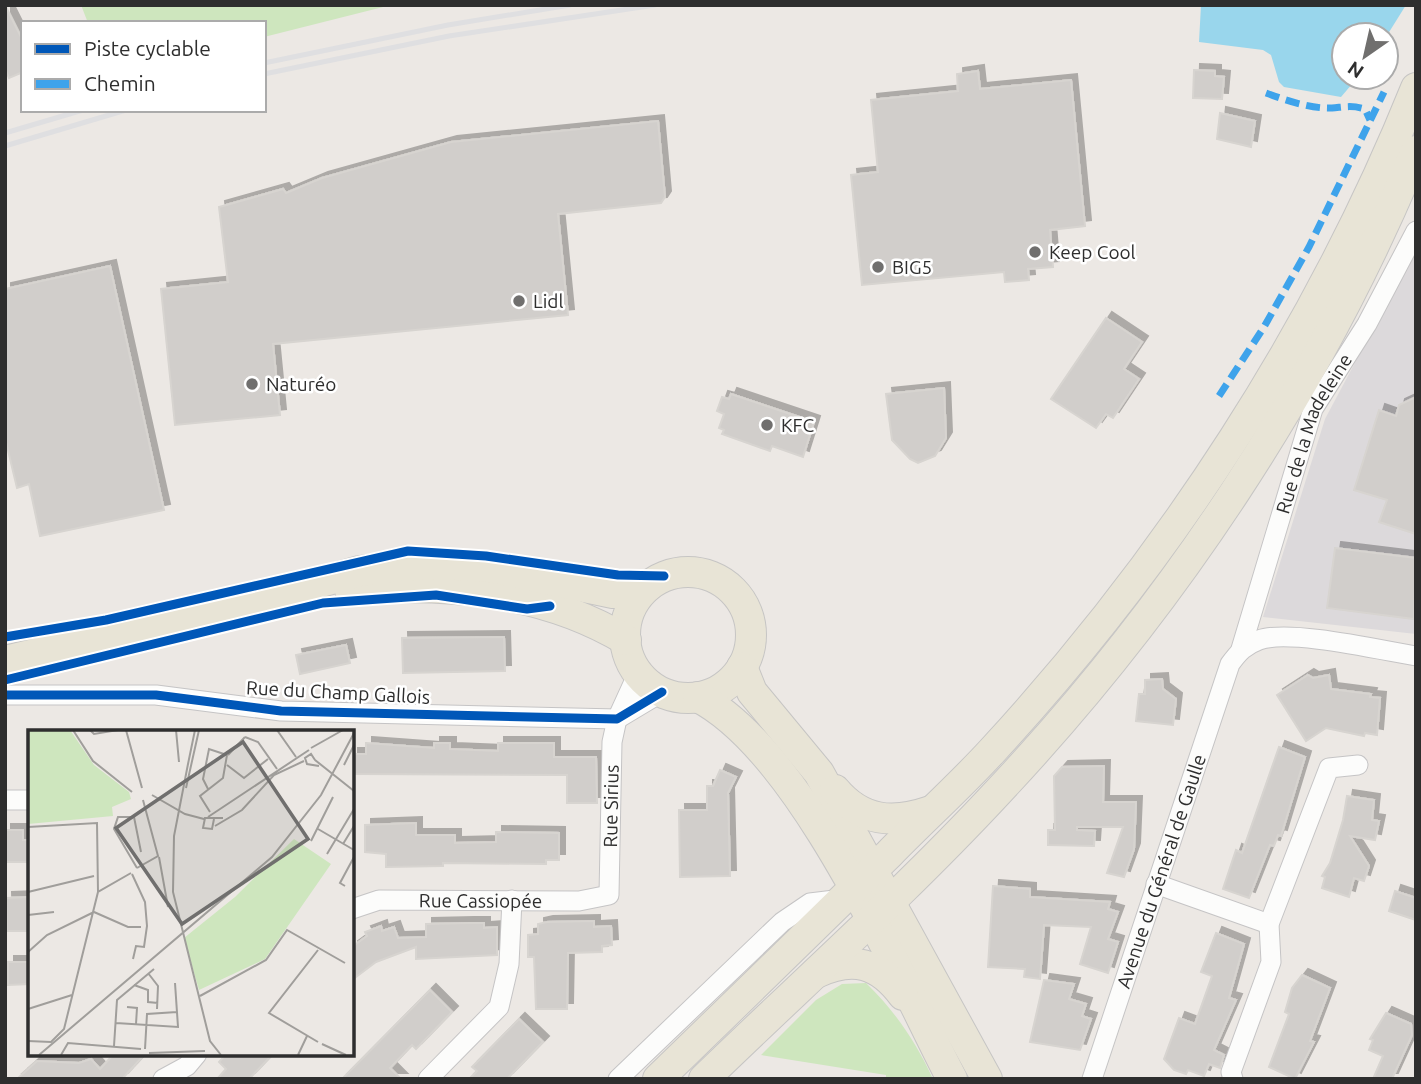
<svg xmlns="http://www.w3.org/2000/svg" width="1421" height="1084" font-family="Ubuntu,sans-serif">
  <defs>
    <filter id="shadow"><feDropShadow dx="6" dy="-6" stdDeviation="0" flood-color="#0004"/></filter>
  </defs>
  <rect width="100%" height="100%" fill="#ece8e4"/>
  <polygon fill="#dcd9db" points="1416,248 1416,634 1263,617 1325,419"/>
  <g fill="#cee6be">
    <polygon points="81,5 391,5 264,37 264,23 88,23"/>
    <path d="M866,983c29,28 50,59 67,96h-47v-4l-125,-20 55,-55 26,-16z"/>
  </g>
  <polygon fill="#99d6ec" points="1201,5 1406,5 1386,37 1344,35 1344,77 1358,77 1341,97 1284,87 1279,82 1271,55 1263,50 1199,42"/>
  <g fill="#d1cecb" stroke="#d7d4d0" stroke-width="2" filter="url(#shadow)">
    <polygon points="5,5 23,41 23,72 9,78 5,69"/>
    <polygon points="1194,70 1215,71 1215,76 1224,77 1222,99 1193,98"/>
    <polygon points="978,71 980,89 1071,80 1085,226 1050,230 1053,267 1028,269 1029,280 1005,282 1004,272 862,285 851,175 878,172 871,100 958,91 957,74"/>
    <polygon points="1220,113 1255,121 1251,147 1217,139"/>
    <polygon points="658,121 665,197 661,203 558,214 568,315 273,344 280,415 175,425 161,289 228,282 219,207 283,189 286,193 322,178 451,142"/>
    <polygon points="110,266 164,510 40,536 29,484 17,488 5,438 5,289"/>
    <polygon points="1106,318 1142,342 1124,369 1139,379 1113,418 1106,414 1096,428 1051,399"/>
    <polygon points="944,388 946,438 935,456 918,463 910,459 892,440 886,394"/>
    <polygon points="731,394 814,422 803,457 772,446 770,451 722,434 724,430 719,428 724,414 717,411 722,397 729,399"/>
    <polygon points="1416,397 1416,534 1379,522 1387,500 1354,490 1379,410 1396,416 1399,405"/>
    <polygon points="1335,548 1416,558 1414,619 1327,608"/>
    <polygon points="504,637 505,671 403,673 402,638"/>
    <polygon points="346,645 350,663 300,674 296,655"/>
    <polygon points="1308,675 1313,678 1329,675 1331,689 1371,694 1370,697 1380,698 1377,735 1365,733 1364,736 1326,728 1306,741 1277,695"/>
    <polygon points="1162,679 1163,689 1176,699 1173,725 1136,721 1139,694 1145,694 1145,680"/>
    <polygon points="366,743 434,748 434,743 450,743 450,749 498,751 498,743 554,743 554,757 596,757 597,803 567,803 567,775 352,774 352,754 366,754"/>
    <polygon points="1279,747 1305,757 1281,836 1278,835 1274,846 1270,845 1249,898 1223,889 1236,850 1242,853"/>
    <polygon points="1104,766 1103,802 1136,802 1134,849 1124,877 1107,873 1123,827 1077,827 1077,830 1095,831 1094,846 1048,845 1048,830 1055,830 1054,776 1062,767"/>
    <polygon points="720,770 736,777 728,793 730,876 680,877 679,810 707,810 707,786 713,786"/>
    <polygon points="1347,796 1374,800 1372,820 1379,821 1375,840 1350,836 1369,866 1364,881 1354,878 1349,897 1322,888 1325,877 1322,876 1330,863 1343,820"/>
    <polygon points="416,823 416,835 455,835 455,843 496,842 496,832 559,833 559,860 546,860 546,864 443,863 443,866 386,867 386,854 365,852 365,825"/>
    <polygon points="5,830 23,830 23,840 30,840 30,862 5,862"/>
    <polygon points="993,886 1030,889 1030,897 1110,902 1108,909 1118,912 1108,939 1118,942 1108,973 1080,964 1091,927 1044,925 1040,979 1024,977 1025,969 988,967"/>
    <polygon points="1395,891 1416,898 1416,920 1389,911"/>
    <polygon points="30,897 29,931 7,931 6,898"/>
    <polygon points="594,921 594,927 611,926 612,945 602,946 602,952 568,953 567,1009 536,1009 534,957 528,957 528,935 538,934 538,924 547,922"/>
    <polygon points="468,923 484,923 484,928 497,927 497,955 416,959 416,947 376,962 352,980 352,947 367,936 365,932 381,926 382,931 394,927 398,938 426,937 426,924"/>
    <polygon points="1216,933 1244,944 1229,998 1236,1000 1214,1050 1224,1055 1220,1068 1209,1064 1204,1076 1188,1070 1186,1074 1174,1070 1164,1059 1179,1018 1195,1024 1212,976 1201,972"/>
    <polygon points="8,962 30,962 30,984 8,985"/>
    <polygon points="1302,975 1330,988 1310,1041 1314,1042 1295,1079 1269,1067 1289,1014 1285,1012 1292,988"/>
    <polygon points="1044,980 1074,984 1069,999 1086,1004 1082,1016 1091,1019 1080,1050 1030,1042"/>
    <polygon points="430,990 452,1012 416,1049 412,1045 390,1068 401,1079 342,1079"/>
    <polygon points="1386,1013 1411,1024 1412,1035 1392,1079 1373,1079 1383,1056 1369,1050 1373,1040 1370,1039"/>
    <polygon points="519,1019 543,1042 507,1079 469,1079 477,1071 472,1067"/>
    <polygon points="114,1054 145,1054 122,1079 17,1079 37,1061 79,1063 91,1059 100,1069"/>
    <polygon points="226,1054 273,1054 249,1079 217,1079 226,1069 219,1062"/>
  </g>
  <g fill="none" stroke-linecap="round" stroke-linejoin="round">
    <g stroke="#c5c4c5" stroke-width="21">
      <g id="minor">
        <path id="s1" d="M1241,649l72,-240 54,-85 49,-93"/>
        <polyline points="5,695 156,695 281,711 617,719 662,692"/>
        <polyline points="5,800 30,800"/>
        <polyline points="1156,884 1269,924"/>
        <path id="s2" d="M352,909l27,-9 200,1 30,-6 3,-153 5,-23 21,-46"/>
        <polyline points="163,1079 187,1066 197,1054"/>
        <polyline points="428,1079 499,1007 509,964 512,900"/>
        <polyline points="618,1079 782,922 810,903 843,899"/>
        <path id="s3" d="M1092,1079l138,-415c8,-11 15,-19 29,-24 30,-11 121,10 157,16"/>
        <polyline points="1233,1079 1231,1072 1271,962 1269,924 1329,768 1358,765"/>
      </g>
    </g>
    <g stroke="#c6c5c4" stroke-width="32">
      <g id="primary">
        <circle cx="688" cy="635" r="63"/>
        <path d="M350,590c95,-8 193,0 276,50"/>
        <polyline points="5,661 242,604 360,571 399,566 440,564 490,567 613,593 648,586"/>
        <polyline points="742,667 752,692 819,773 987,1079"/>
        <path d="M698,697c105,55 199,276 254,382"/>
        <path d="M835,790c27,32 58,34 96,21"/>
        <path d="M816,973c37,-17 62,-11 87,22"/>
        <path d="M658,1079c77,-75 155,-150 231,-225 34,-35 70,-67 103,-103 178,-193 326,-420 424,-663"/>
        <path d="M704,1079c98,-95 200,-186 293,-286 175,-186 321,-405 419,-642"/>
      </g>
    </g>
    <use href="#minor" stroke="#fcfcfb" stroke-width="19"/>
    <use href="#primary" stroke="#e8e4d6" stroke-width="30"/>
    <g stroke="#dfdfe1" stroke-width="5">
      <polyline points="264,63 448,25 570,5"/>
      <polyline points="264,74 449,36 655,5"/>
      <polyline points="5,133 83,110"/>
      <polyline points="5,146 126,110"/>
    </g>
    <g stroke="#3ea3eb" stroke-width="7" stroke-dasharray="14 7" stroke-linecap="butt">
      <path d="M1266,93c19,7 45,16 66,15 13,-1 20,-3 33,1l5,11"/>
      <polyline points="1219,396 1264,327 1309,247 1384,92"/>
    </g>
    <g stroke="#fff" stroke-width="13">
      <g id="cycleway">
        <polyline points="5,637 106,620 408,551 486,556 618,575 664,576"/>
        <polyline points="5,680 323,603 436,595 527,609 550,606"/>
        <polyline points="5,695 156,695 281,711 617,719 662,692"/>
      </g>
    </g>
    <use href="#cycleway" stroke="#0057b8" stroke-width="9"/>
  </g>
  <g fill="#706f6e" stroke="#fff" stroke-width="2.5">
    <circle cx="1035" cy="252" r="7"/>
    <circle cx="878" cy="267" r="7"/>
    <circle cx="519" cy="301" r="7"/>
    <circle cx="252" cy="384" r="7"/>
    <circle cx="767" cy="425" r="7"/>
  </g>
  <g text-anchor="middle" stroke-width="5" stroke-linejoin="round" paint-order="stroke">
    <g font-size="19" fill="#2e2e2e" stroke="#fff" text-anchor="start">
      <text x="1049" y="259">Keep Cool</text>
      <text x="892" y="274">BIG5</text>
      <text x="533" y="308">Lidl</text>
      <text x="266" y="391">Naturéo</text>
      <text x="781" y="432">KFC</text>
    </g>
    <g font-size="19" fill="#2e2e2e" stroke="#fff">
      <text dy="7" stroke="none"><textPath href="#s1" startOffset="228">Rue de la Madeleine</textPath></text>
      <text transform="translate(338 692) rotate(3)" y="7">Rue du Champ Gallois</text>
      <text dy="7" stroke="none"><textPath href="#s2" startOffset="348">Rue Sirius</textPath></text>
      <text dy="7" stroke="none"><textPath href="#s3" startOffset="219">Avenue du Général de Gaulle</textPath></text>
      <text dy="7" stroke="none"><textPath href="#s2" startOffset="130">Rue Cassiopée</textPath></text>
    </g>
  </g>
  <g transform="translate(28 730)">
    <rect width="326" height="326" fill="#ece8e4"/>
    <path d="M0,0h42l24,35 35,27 2,7 -19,8 1,9 -85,8zM266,109l37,25 -66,95 -66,31 -15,-52 51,-41z" fill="#cee6be"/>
    <path fill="none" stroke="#a09e9b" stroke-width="2" d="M45,0l20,31 39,31M62,0l4,4 24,-4M98,0l16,58M148,0l3,32M249,0l19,27M217,7l13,5 19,27M283,18l32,-18M200,25l17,-18M287,30l39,31M287,30l-4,-6 -6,4 2,6 12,2M160,34l-14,72 -1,56 37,149 11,14M160,34l7,-34M199,35l17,13 24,-19M316,35l10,-20M158,58l13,-58M180,59l-5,-10 6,-30 18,6M124,65l33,19 19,5M182,82l-10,-16 23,-18 4,-23M180,87l101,-67M186,89l-2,10 -9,-1 2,-10h18M187,96l27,-16 32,-35 30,-14M0,97l69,-4 1,69M290,99l36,21M283,111l22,-44M315,114l11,-18M299,124l27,-45M131,127l9,50M109,138l-23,-39 4,-12h16l7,35M109,138l21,-12 -15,-56M104,144l13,28 2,24 -3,21 -8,-1 -3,13M317,156l-5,-3 14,-26M0,162l66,-16M66,182l34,15h13M0,185l26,-3M0,222l19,-17 47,-23M120,243l10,13 -1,23M106,255l14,5v12l10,1M172,266l66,-36 21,-30 58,33M99,277l10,1 -1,16M0,279l44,-14M88,293l62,4 -3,-44M0,311l23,1 13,-13 34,-137 33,-19M290,312l-49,-29 49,-63M294,314l24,11M86,316l3,-46 37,-31M117,319l2,-35 30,-2M121,323l56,-2M11,325l233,-198 49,-62 33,-62M33,325l7,-12 73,6M270,325l9,-19"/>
    <path fill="#706f6e" fill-opacity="0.15" stroke="#706f6e" stroke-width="3.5" d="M215,12l65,97 -126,85 -66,-96z"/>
    <rect width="326" height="326" fill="none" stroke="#2e2e2e" stroke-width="3.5"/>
  </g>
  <rect width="1421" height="1084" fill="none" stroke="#2e2e2e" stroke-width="14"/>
  <rect x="21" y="21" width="245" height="91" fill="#ffffff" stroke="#ababab" stroke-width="2"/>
  <rect x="35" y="44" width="35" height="10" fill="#0057b8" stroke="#ababab" stroke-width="2"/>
  <text x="84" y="56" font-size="21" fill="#2e2e2e">Piste cyclable</text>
  <rect x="35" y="79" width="35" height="10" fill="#3ea3eb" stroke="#ababab" stroke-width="2"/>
  <text x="84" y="91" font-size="21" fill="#2e2e2e">Chemin</text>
  <g transform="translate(1365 56) rotate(214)"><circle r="33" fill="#ffffff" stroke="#ababab" stroke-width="2"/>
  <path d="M0-5L12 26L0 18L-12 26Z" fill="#706f6e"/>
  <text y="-10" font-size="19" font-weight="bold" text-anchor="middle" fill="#2e2e2e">N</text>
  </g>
</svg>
